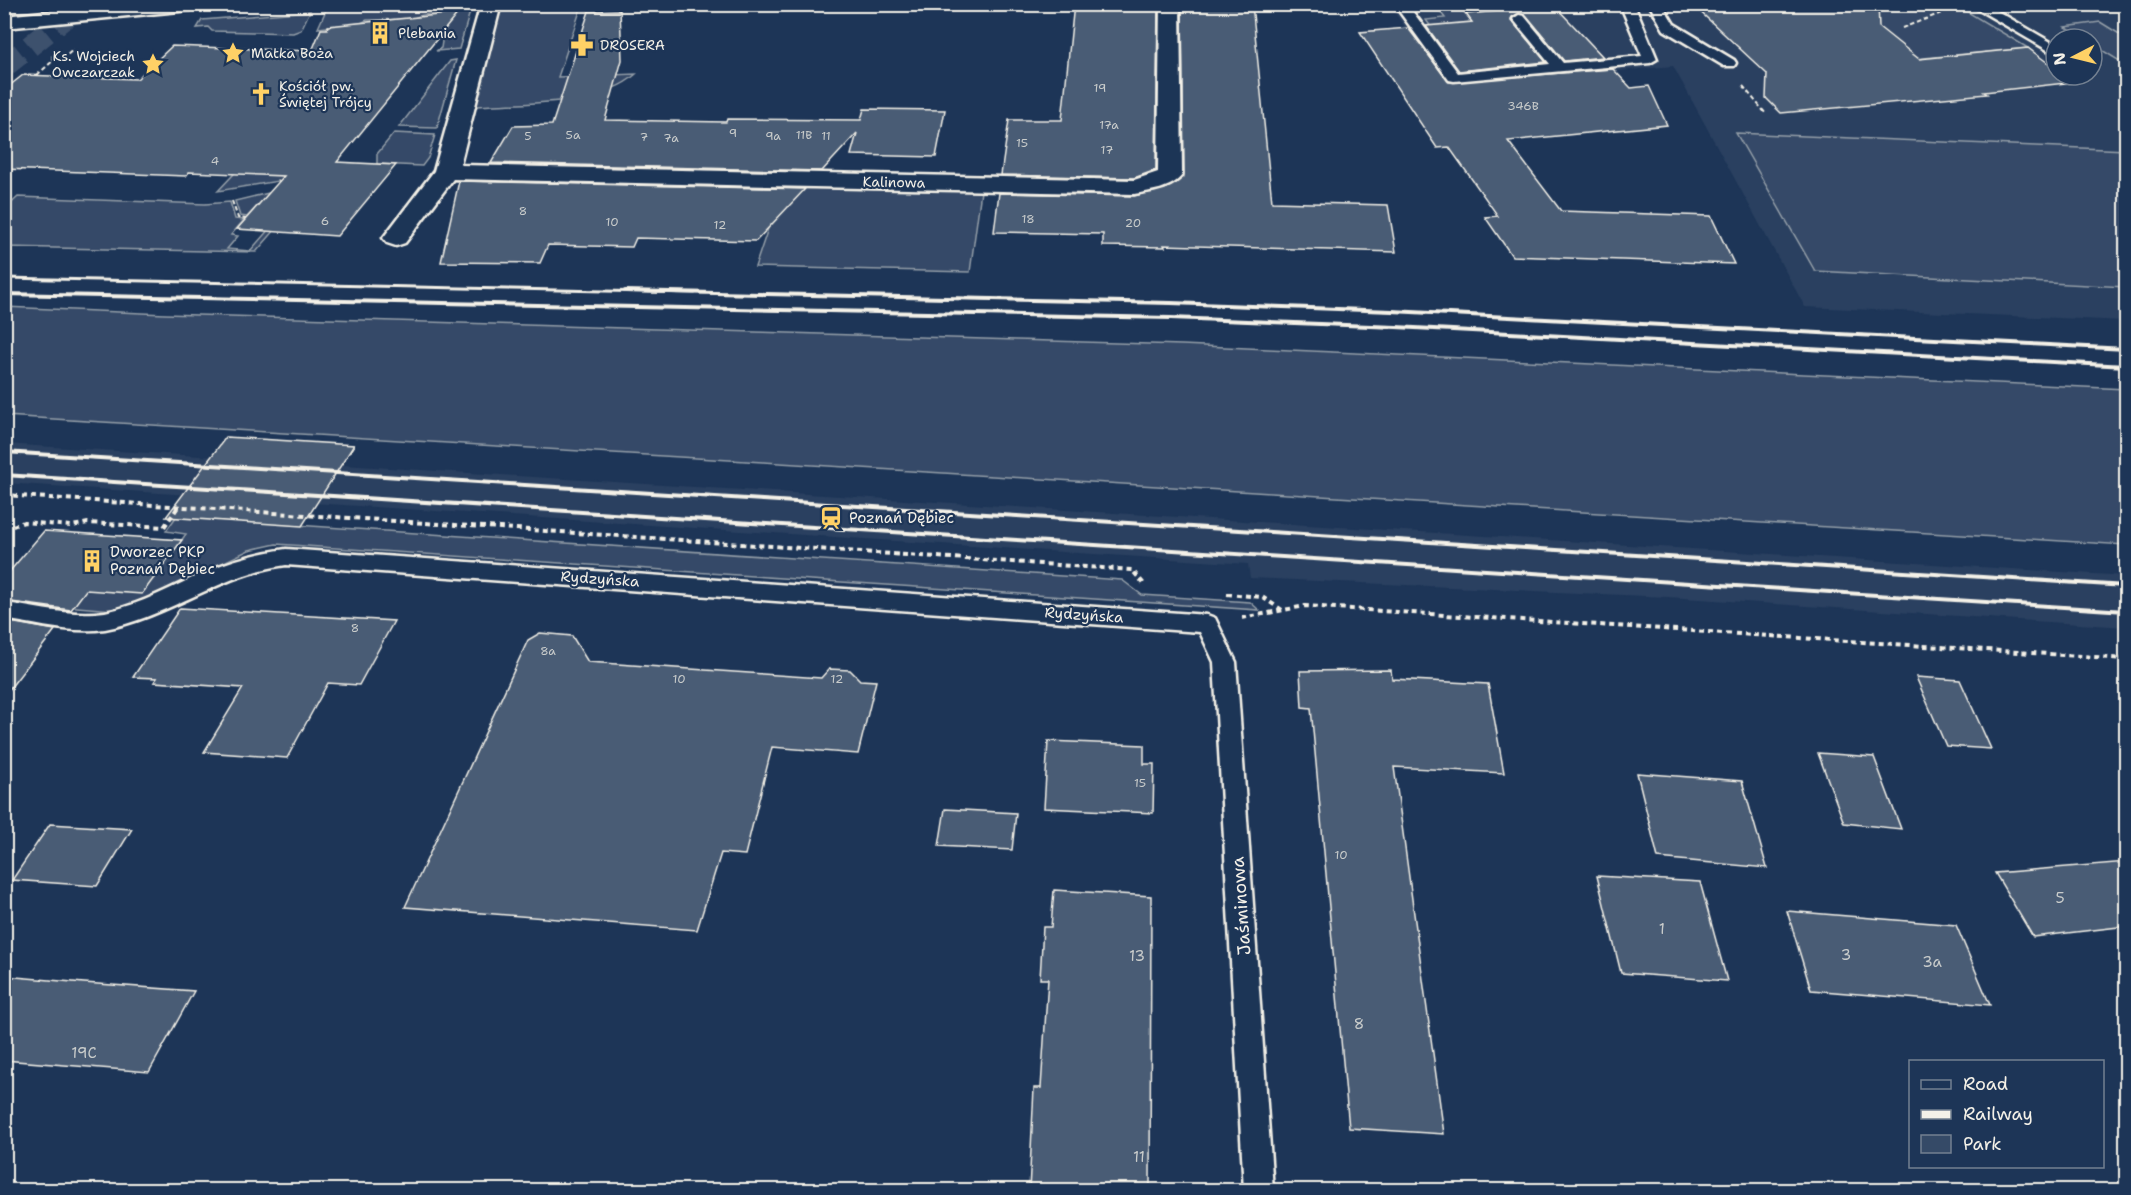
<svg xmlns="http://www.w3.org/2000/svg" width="2131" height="1195" font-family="'Shantell Sans',sans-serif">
  <rect width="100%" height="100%" fill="#1d3557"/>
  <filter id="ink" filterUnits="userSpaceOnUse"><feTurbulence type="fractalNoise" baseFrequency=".0167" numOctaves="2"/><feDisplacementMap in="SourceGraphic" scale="12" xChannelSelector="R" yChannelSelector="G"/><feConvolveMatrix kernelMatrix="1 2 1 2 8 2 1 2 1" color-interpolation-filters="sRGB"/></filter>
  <g filter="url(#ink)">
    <g fill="#2a4060" fill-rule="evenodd">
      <path d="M1389,5h737v316l-321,-14 -132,-241 -225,21zM2056,39h36v36h-36z"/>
      <polygon points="4,444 2126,576 2126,627 1668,597 1250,578 1248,564 5,483"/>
    </g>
    <g fill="#354a67" stroke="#949ea8" stroke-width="1.5">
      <path d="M395,4l77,1 -13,44 -23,2 5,-3 2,-13 -6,-2 8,-17c-9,-4 -25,-2 -33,3l-45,1 -6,3 -43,5 8,-18z"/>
      <path d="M502,5h80l-24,72 78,-3c-34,32 -114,29 -160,32z"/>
      <polygon points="1435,5 1458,5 1501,57 1461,67 1426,20 1445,18"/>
      <polygon points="1844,5 1956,5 2028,48 1913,59"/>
      <polygon points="310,11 301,30 293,33 212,31 208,27 197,28 202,20"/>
      <polygon points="2100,22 2126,38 2126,65 2092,44 2092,39 2084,39 2065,27"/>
      <polygon points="456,60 437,128 399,127 450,61"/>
      <polygon points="394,133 435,135 428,158 422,166 377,164 377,154"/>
      <polygon points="1736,133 2126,150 2126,287 1815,271"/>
      <polygon points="248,159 290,179 218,191"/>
      <polygon points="782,187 981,191 970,272 755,267"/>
      <polygon points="277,191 309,191 256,252 5,247 5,209 18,197 205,204 230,202 235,219 244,220 231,235 238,236 227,249 250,251 299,195 269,193 247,217 240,216 235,201"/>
      <polygon points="4,307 165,314 1182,345 2126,389 2126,545 5,416"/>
      <polygon points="176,517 1122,580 1142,595 1250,602 1259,610 276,544 249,550 133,606 113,610 5,601 4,584 156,575 186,534 166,531"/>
    </g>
    <g fill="#485b74" stroke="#f4f1e8" stroke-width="1.5">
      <polygon points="1074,4 1158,4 1156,170 1134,178 1001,175 1009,120 1062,120"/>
      <polygon points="1182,4 1252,4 1272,202 1388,205 1396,252 1164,245 1165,247 1103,246 1103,234 994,232 999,193 1134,196 1167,188 1184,177"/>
      <polygon points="1692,4 1878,4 1879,27 1919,59 2028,48 2056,69 2056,75 2065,75 2075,82 1984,92 1987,94 1781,113 1766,98 1767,74"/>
      <polygon points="1555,6 1603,57 1564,61 1526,15 1519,13 1512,17 1511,20 1546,62 1459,71 1426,26 1472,22 1466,14"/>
      <polygon points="620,10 622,60 605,120 726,122 727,119 861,120 864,109 945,110 936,157 851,155 857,133 822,171 491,163 513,126 552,125 589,11"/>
      <polygon points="458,13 337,162 396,165 337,236 237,229 284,176 189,172 186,176 4,169 4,90 23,75 137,79 172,46 312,51 321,29 327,29 328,26"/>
      <polygon points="1408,28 1449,82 1613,69 1631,88 1649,86 1667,125 1508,141 1561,211 1711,216 1734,264 1512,256 1485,217 1498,216 1449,147 1437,148 1360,32"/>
      <polygon points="459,181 805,189 756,241 636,238 632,247 548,245 540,263 441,262"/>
      <polygon points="226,437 354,445 302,526 166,517"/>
      <polygon points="44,531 182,540 142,594 86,590 71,610 4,601 4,578"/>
      <polygon points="180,608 312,616 394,621 359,685 328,683 287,758 204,752 243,688 154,682 157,678 133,677"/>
      <polygon points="4,621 55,630 4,696"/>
      <polygon points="540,633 572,636 588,662 821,678 829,669 850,670 860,680 876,681 858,754 772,747 745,855 721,853 697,930 405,907 528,640"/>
      <polygon points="1391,670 1392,679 1488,684 1504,773 1394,767 1444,1134 1349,1128 1311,708 1302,707 1300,671"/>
      <polygon points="1916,677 1960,680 1991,749 1946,746"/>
      <polygon points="1048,741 1144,745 1144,764 1154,764 1153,813 1044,808"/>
      <polygon points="1818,753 1874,757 1901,829 1844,823"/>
      <polygon points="1637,773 1742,781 1767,868 1658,858"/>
      <polygon points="945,809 1016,813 1012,850 939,846"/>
      <polygon points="50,824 132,829 97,886 12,880"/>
      <polygon points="2127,862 2127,926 2033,937 1995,873"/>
      <polygon points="1597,876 1700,882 1727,981 1621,973"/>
      <polygon points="1054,890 1151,896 1150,1191 1029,1191 1034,1088 1041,1088 1048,979 1040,979 1043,927 1051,927"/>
      <polygon points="1787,911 1956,925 1990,1005 1811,990"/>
      <polygon points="4,976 84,983 194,991 149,1072 4,1060"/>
    </g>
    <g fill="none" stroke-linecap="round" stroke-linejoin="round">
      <polyline stroke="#3d516d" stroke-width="22" stroke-dasharray="22 11" stroke-linecap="butt" points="4,67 82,4"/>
      <g stroke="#f4f1e8" stroke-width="5">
        <g id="lane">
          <polygon points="1394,4 1407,4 1458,73 1550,64 1513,19 1519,15 1524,16 1563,63 1642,56 1620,4 1633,4 1638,13 1657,59 1650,63 1454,81 1449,80"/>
          <polygon points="1649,4 1662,4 1674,24 1734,60 1736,63 1734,66 1724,66 1664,30"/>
          <polygon points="1969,4 1985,4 2056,45 2056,55"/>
          <path d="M286,549l921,66 8,3 21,44 37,528h-29l-30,-528 -14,-30 -914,-67c-66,9 -117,52 -181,64 -33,5 -68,-5 -101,-10v-16c33,4 68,14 101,9 36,-7 69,-26 102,-41 25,-11 51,-18 79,-22z"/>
        </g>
      </g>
      <g stroke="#f4f1e8" stroke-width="5">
        <path id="street" d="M481,4h20l-41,161 674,15 24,-8 2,-168h20l2,171c-10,14 -32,16 -48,19l-681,-15 -48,64 -9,3 -9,-3 -4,-5 51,-67z"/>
      </g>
      <g stroke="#f4f1e8" stroke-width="5">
        <polygon id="secondary" points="123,4 200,4 197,8 190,10 4,28 4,16"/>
      </g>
      <g stroke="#f4f1e8" stroke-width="2" stroke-dasharray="4.5 3" stroke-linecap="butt">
        <polyline points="1902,28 1947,11"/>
        <polyline points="54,60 52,56 59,49"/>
        <polyline points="37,75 54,60 67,55 74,49"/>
        <polyline points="1743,86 1766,114"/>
        <polyline points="232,201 238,218 246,219"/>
      </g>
      <g stroke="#f4f1e8" stroke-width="4" stroke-dasharray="5 4" stroke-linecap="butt">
        <polyline points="4,495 1132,570 1144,584"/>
        <polyline points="4,529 24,522 72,526 88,523 164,527 178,507"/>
        <polyline points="1227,594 1262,597 1282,610"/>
        <polyline points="1242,618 1305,606 2126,659"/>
      </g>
      <use href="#lane" fill="#1d3557" fill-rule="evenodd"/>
      <use href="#street" fill="#1d3557" fill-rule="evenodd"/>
      <use href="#secondary" fill="#1d3557" fill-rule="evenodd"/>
      <polyline stroke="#f4f1e8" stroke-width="3" points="4,278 695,293"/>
      <g stroke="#f4f1e8" stroke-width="4">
        <polyline points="625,291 1171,303 1392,311 2126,349"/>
        <polyline points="4,294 1171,318 1396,327 2126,366"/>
        <polyline points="4,452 2126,586"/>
        <polyline points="4,475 2126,611"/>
      </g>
    </g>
  </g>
  <defs>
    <g id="building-bare" transform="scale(1.8)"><path d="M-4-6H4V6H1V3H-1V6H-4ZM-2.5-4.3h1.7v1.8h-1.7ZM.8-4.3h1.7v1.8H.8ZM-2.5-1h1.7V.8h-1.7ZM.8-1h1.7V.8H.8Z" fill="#ffd166" stroke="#1d3557" stroke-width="2.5" paint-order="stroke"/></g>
    <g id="pharmacy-bare" transform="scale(1.8)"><path d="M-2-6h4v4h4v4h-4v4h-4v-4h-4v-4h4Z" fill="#ffd166" stroke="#1d3557" stroke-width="2.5" paint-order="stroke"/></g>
    <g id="sight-bare" transform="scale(1.8)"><path d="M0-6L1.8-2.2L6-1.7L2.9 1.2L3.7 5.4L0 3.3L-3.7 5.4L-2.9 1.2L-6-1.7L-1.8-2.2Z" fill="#ffd166" stroke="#1d3557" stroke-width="2.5" paint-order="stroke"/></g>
    <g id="church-bare" transform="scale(1.8)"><path d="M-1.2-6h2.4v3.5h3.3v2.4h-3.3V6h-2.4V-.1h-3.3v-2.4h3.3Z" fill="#ffd166" stroke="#1d3557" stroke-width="2.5" paint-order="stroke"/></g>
    <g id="station-bare" transform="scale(1.8)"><path d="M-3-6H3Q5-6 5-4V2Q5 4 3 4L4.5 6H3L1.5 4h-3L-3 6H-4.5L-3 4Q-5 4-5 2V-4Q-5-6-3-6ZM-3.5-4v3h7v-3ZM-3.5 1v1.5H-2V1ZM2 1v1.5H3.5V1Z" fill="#ffd166" stroke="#1d3557" stroke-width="2.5" paint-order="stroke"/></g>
  </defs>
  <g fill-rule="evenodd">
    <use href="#building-bare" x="380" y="33"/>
    <use href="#pharmacy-bare" x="582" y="45"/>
    <use href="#sight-bare" x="233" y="53"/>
    <use href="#sight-bare" x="153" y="64"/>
    <use href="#church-bare" x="261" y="94"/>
    <use href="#station-bare" x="831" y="518"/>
    <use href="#building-bare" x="92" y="561"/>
  </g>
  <g text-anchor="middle" stroke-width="4.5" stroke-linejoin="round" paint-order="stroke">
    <g font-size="12" fill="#c9cccb">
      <text x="1100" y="92">19</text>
      <text x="1523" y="110">346B</text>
      <text x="1109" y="129">17a</text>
      <text x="733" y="137">9</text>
      <text x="573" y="139">5a</text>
      <text x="804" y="139">11B</text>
      <text x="528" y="140">5</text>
      <text x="773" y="140">9a</text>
      <text x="826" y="140">11</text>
      <text x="644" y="141">7</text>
      <text x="671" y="142">7a</text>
      <text x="1022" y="147">15</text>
      <text x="1107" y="154">17</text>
      <text x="215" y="165">4</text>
      <text x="523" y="215">8</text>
      <text x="1028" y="223">18</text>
      <text x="325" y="225">6</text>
      <text x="612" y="226">10</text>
      <text x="1133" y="227">20</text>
      <text x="720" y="229">12</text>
      <text x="355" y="632">8</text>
      <text x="548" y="655">8a</text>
      <text x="679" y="683">10</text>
      <text x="837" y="683">12</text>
      <text x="1140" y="787">15</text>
      <text x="1341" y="859">10</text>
    </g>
    <g font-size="14" fill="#f4f1e8" stroke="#1d3557" text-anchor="start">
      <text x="398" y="38">Plebania</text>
      <text x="600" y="50">DROSERA</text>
      <text x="251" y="58">Matka Boża</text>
      <text x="135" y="61" text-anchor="end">Ks. Wojciech<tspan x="135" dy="16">Owczarczak</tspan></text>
      <text x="279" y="91">Kościół pw.<tspan x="279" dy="16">Świętej Trójcy</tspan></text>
    </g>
    <g font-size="14" fill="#f4f1e8" stroke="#1d3557">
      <text transform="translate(894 182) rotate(1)" y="5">Kalinowa</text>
    </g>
    <g font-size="15" fill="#f4f1e8" stroke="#1d3557" text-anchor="start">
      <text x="849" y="523">Poznań Dębiec</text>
      <text x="110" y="557">Dworzec PKP<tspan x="110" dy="17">Poznań Dębiec</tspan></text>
    </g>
    <g font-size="15" fill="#f4f1e8" stroke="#1d3557">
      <text transform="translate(600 579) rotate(4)" y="5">Rydzyńska</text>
      <text transform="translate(1084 615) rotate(4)" y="5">Rydzyńska</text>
    </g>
    <g font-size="15" fill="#c9cccb">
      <text x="2060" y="903">5</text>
      <text x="1662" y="934">1</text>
      <text x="1846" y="960">3</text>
      <text x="1137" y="961">13</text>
      <text x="1932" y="967">3a</text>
      <text x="1359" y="1029">8</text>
      <text x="84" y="1058">19C</text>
      <text x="1139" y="1162">11</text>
    </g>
    <g font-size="18" fill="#f4f1e8" stroke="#1d3557">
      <text transform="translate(1241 906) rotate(-94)" y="6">Jaśminowa</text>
    </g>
  </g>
  <rect width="2131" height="1195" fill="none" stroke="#1d3557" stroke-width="24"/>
  <rect x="12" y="12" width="2107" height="1171" fill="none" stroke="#f4f1e8" stroke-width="2" filter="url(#ink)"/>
  <rect x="1909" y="1060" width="195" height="108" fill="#1d3557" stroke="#738091" stroke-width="1.5"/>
  <rect x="1921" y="1080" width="30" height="9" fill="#1d3557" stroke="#738091" stroke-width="1.5"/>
  <text x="1963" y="1090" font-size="18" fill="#f4f1e8">Road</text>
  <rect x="1921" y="1110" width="30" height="9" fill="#f4f1e8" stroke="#738091" stroke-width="1.5"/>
  <text x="1963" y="1120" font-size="18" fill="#f4f1e8">Railway</text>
  <rect x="1921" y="1135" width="30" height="18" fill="#354a67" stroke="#738091" stroke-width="1.5"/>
  <text x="1963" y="1150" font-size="18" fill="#f4f1e8">Park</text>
  <g transform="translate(2074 57) rotate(263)"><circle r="28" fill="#1d3557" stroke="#738091" stroke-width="1.5"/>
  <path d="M0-4.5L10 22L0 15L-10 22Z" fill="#ffd166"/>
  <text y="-9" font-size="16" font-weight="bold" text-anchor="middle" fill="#f4f1e8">N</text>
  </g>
</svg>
